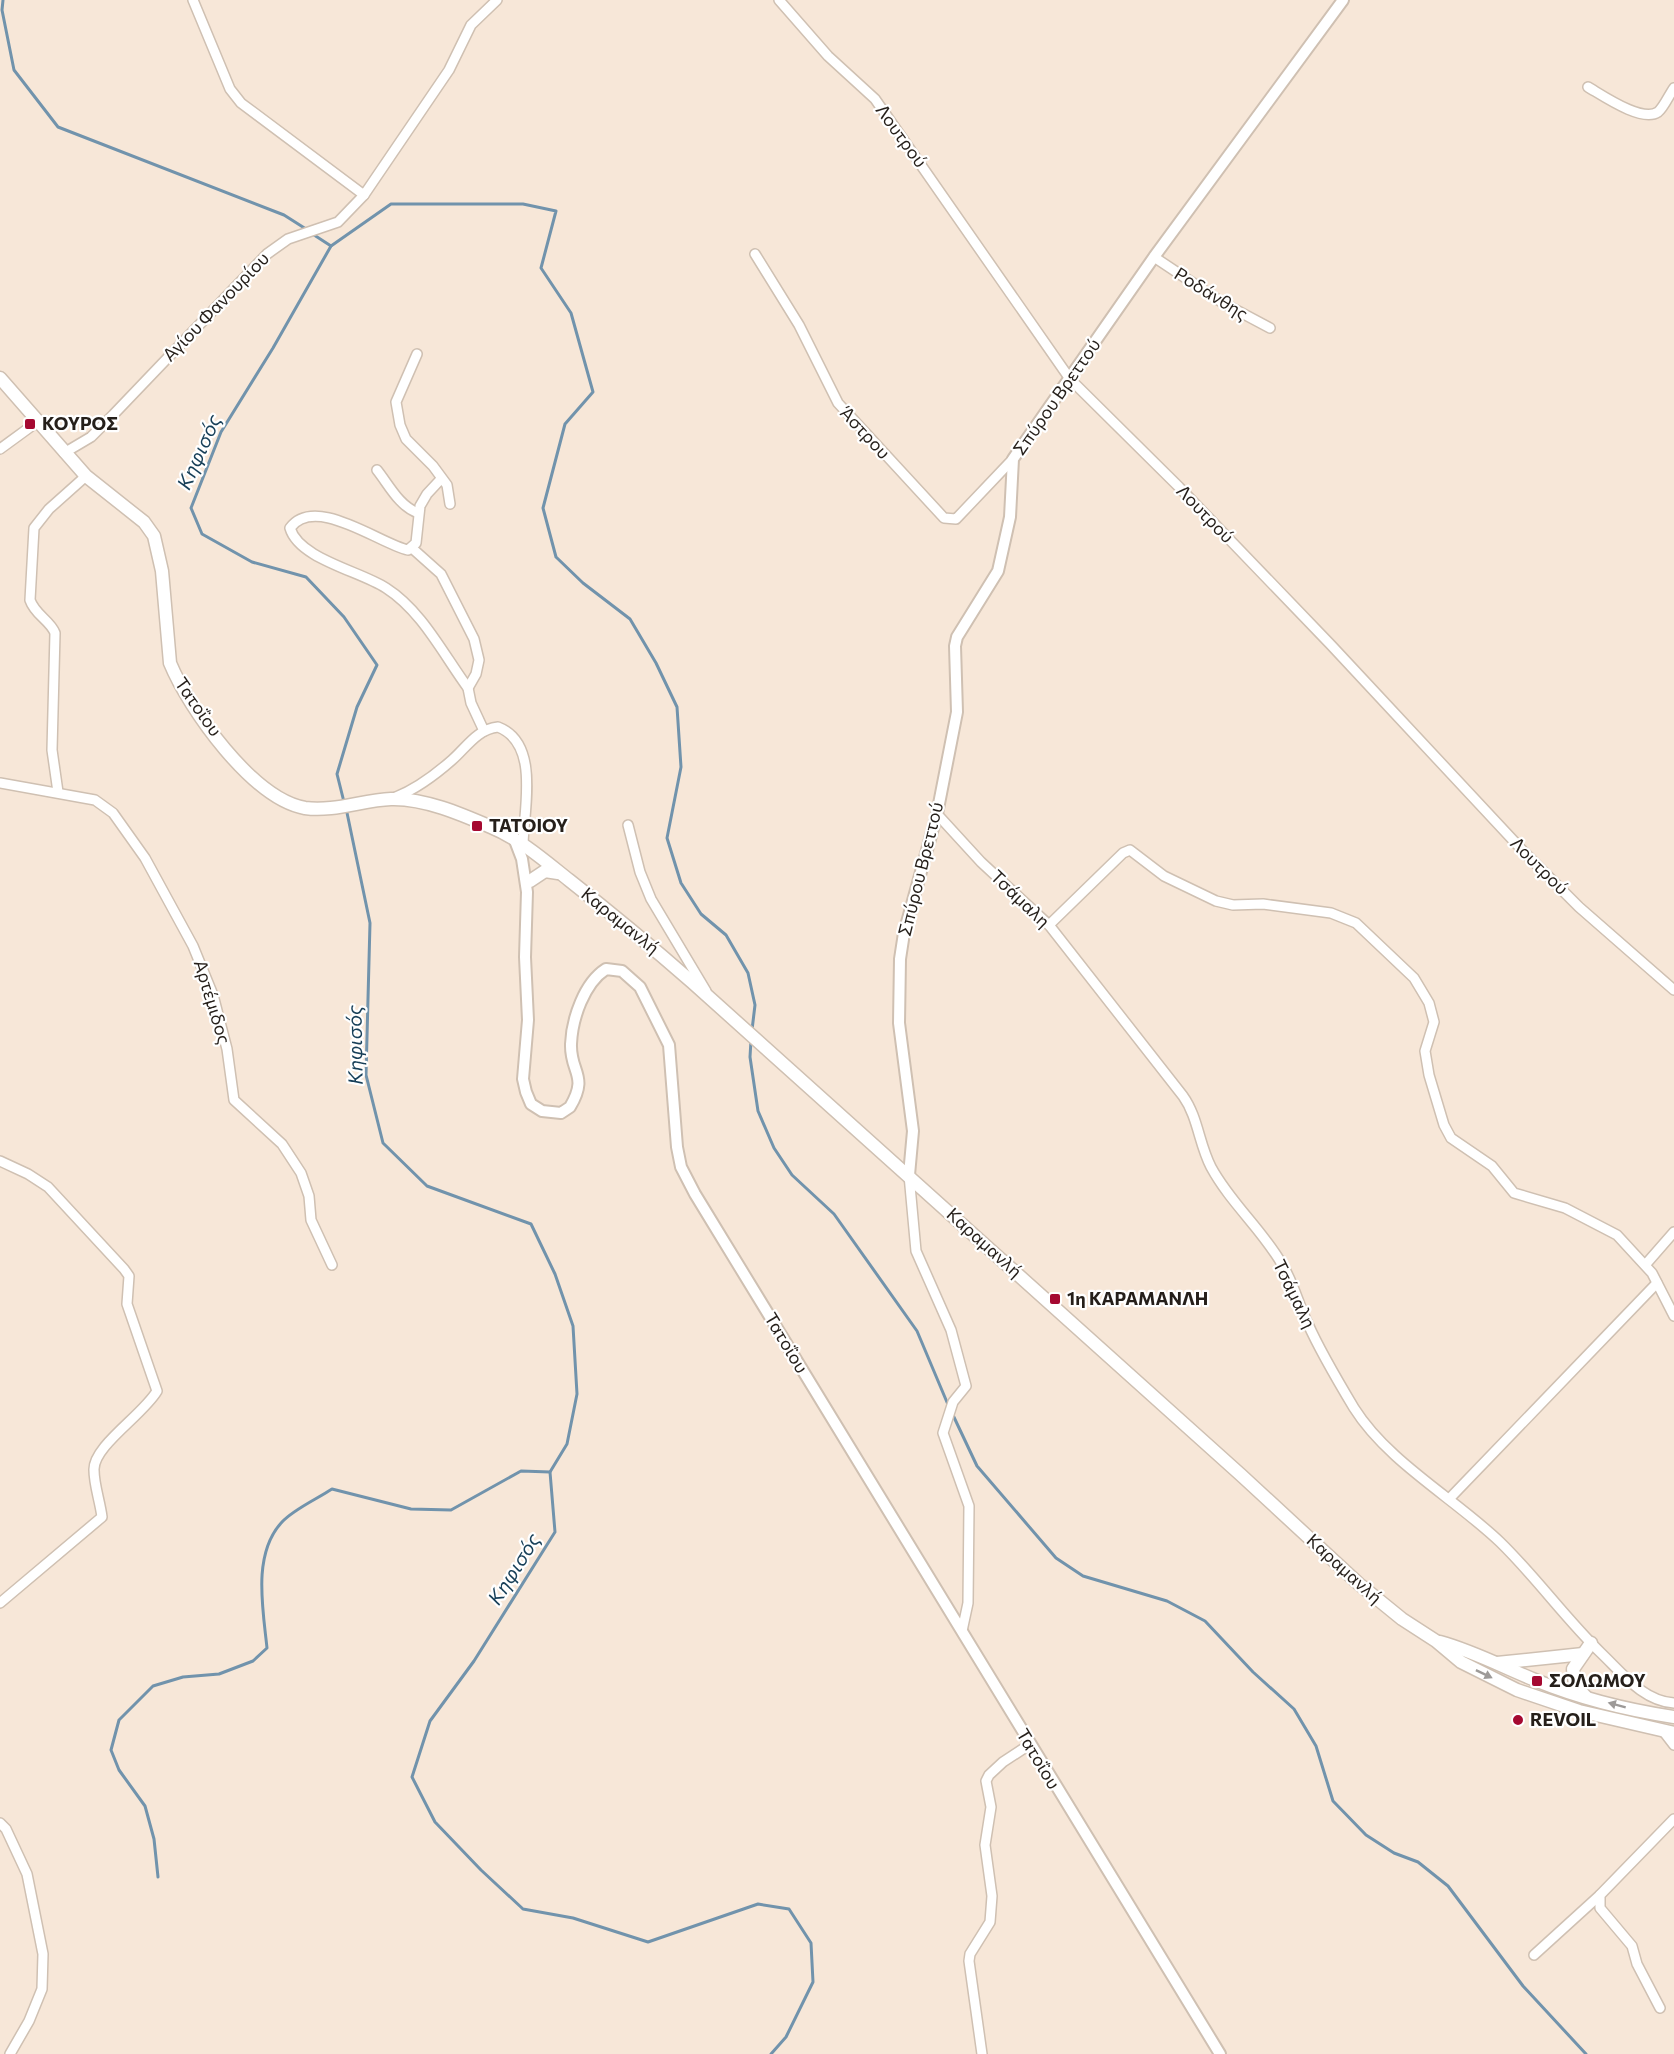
<svg xmlns="http://www.w3.org/2000/svg" width="1674" height="2054" font-family="Commissioner,sans-serif">
  <rect width="100%" height="100%" fill="#f7e7d8"/>
  <g fill="none" stroke-linecap="round" stroke-linejoin="round">
    <g stroke="#7193ac" stroke-width="3">
      <polyline points="3,0 2,10 14,70 58,127 284,215 306,229"/>
      <polyline points="311,233 331,246 273,348 221,432 191,508 202,534 252,562 306,577 344,617 377,665 357,707 337,774 344,802"/>
      <polyline points="331,246 391,204 523,204 556,211 541,268 571,313 593,392 565,424 543,508 556,557 583,583 630,619 656,663 677,707 681,767 667,838 681,883 701,914 726,935 748,973 755,1005 752,1030"/>
      <polyline points="346,808 370,923 366,1075 383,1143 427,1186 531,1224 555,1274 573,1326 577,1394 567,1444 550,1472 555,1532 474,1661 430,1721 412,1777 435,1822 481,1870 523,1909 573,1918 648,1942 758,1904 789,1909 811,1943 813,1982 786,2037 771,2054"/>
      <polyline points="751,1040 750,1057 758,1111 774,1148 792,1175 834,1214 917,1331 949,1407"/>
      <polyline points="952,1413 977,1466 1056,1558 1083,1576 1167,1601 1205,1621 1253,1672 1294,1709 1316,1746 1333,1801 1366,1835 1394,1853 1418,1862 1448,1886 1523,1986 1586,2054"/>
      <path d="M158,1877l-4,-38 -9,-33 -26,-36 -8,-20 8,-30 34,-34 30,-9 36,-3 34,-13 14,-13c-4,-39 -15,-94 15,-126 12,-13 35,-23 50,-33l79,20 40,1 70,-39 29,1"/>
    </g>
    <g stroke="#cfc0b2" stroke-width="12">
      <g id="minor">
        <polyline points="193,0 230,89 241,103 364,195"/>
        <polyline points="779,0 828,56 875,99 1070,379 1179,487 1331,645 1524,852 1579,907 1674,990"/>
        <path d="M1588,87c14,8 54,36 70,25 6,-5 11,-17 16,-24"/>
        <polyline points="755,254 799,325 838,403 944,518 956,519 1013,459"/>
        <polyline points="1154,257 1223,303 1270,328"/>
        <polyline points="417,354 396,402 400,425 406,439 433,466 447,485 450,504"/>
        <polyline points="0,449 37,422"/>
        <polyline points="64,453 91,437 113,415 267,254 288,239 338,222 364,195 449,70 471,25 497,0"/>
        <path d="M377,470c12,15 22,36 41,43"/>
        <path d="M441,479l-14,15 -7,12 -4,37 -8,7c-28,-6 -93,-56 -118,-22 9,31 70,43 96,60 36,23 57,66 82,100l3,15 13,28"/>
        <polyline points="413,549 441,574 474,639 479,660 476,674 468,688"/>
        <polyline points="0,783 95,800 113,813 145,858 193,946 213,995 227,1049 234,1100 282,1144 301,1173 309,1196 311,1220 332,1265"/>
        <path d="M58,792l-6,-42 3,-117c-5,-13 -20,-18 -25,-33l4,-72 15,-19 37,-33"/>
        <path d="M396,797c20,-8 39,-22 56,-37 14,-12 25,-31 46,-33 42,16 26,81 25,117"/>
        <path d="M937,814l44,48 68,63 134,171c15,21 16,48 28,71 20,37 52,63 72,99 11,18 16,40 25,58 12,27 31,59 46,84 34,54 100,90 146,134 36,35 65,76 101,111 21,20 42,48 73,50"/>
        <polyline points="628,825 640,872 651,899 706,991"/>
        <polyline points="1049,925 1123,853 1130,850 1164,876 1216,901 1233,905 1263,904 1331,913 1356,923 1414,978 1429,1003 1434,1022 1425,1051 1429,1075 1444,1125 1451,1138 1492,1166 1514,1193 1565,1208 1617,1235 1652,1273 1674,1316"/>
        <path d="M0,1161l28,13 20,13 76,82 5,7 -2,28 30,87c-14,24 -64,55 -63,79 0,15 6,31 8,47l-102,86"/>
        <polyline points="909,1175 916,1251 951,1330 966,1386 953,1402 943,1433 969,1506 968,1603 962,1631"/>
        <polyline points="1646,1264 1674,1232"/>
        <polyline points="1450,1498 1657,1283"/>
        <polyline points="1664,1732 1674,1745"/>
        <polyline points="0,1823 6,1829 27,1874 43,1954 42,1989 29,2021 10,2054"/>
        <polyline points="1534,1955 1600,1895"/>
        <polyline points="1660,2008 1637,1964 1632,1946 1600,1908 1600,1895 1674,1819"/>
        <polyline points="982,2054 969,1961 970,1954 990,1922 992,1896 985,1845 991,1807 986,1781 989,1775 1003,1762 1029,1745"/>
      </g>
    </g>
    <g stroke="#cfc0b2" stroke-width="14">
      <g id="tertiary">
        <path d="M514,838l8,21 5,33 -2,65 3,63 -5,59 3,13 5,12 11,7 19,2 9,-6c19,-32 0,-34 1,-63 1,-25 13,-61 35,-75l16,2 18,16 29,58 8,102 4,20 14,27 525,860"/>
        <polyline points="909,1175 913,1131 899,1023 900,959 904,933 937,814 957,712 955,646 957,637 998,571 1010,517 1013,459 1154,257 1343,0"/>
      </g>
    </g>
    <g stroke="#cfc0b2" stroke-width="15">
      <g id="secondary">
        <path d="M0,378l86,98 58,46 10,14 8,35 8,92c19,46 83,136 135,145 29,4 58,-8 86,-9 33,-1 70,15 100,28 29,12 54,34 78,53 42,33 83,67 123,102l549,493 118,109 43,35 34,22 25,21 56,28 62,21 95,22"/>
        <polyline points="530,881 545,871 558,873"/>
        <path d="M1440,1642c33,9 63,25 95,38 44,18 92,30 139,37"/>
        <polyline points="1497,1663 1583,1654"/>
        <polyline points="1586,1697 1575,1685 1573,1669 1591,1643"/>
      </g>
    </g>
    <use href="#minor" stroke="#fff" stroke-width="9"/>
    <use href="#tertiary" stroke="#fff" stroke-width="10"/>
    <use href="#secondary" stroke="#fff" stroke-width="12"/>
  </g>
  <defs><path id="oneway-solid" d="M-6-.8H1V-3.2L6.5 0L1 3.2V.8H-6Z" transform="scale(1.5)"/></defs>
  <g fill="#9d9a98">
    <use href="#oneway-solid" transform="translate(1484 1674) rotate(26)"/>
    <use href="#oneway-solid" transform="translate(1617 1705) rotate(-165)"/>
  </g>
  <g fill="#a50931" stroke="#fff" stroke-width="2">
    <rect x="24" y="418" width="12" height="12" rx="3"/>
    <rect x="471" y="820" width="12" height="12" rx="3"/>
    <rect x="1049" y="1293" width="12" height="12" rx="3"/>
    <rect x="1531" y="1675" width="12" height="12" rx="3"/>
    <circle cx="1518" cy="1720" r="6"/>
  </g>
  <g text-anchor="middle" stroke-width="4.5" stroke-linejoin="round" paint-order="stroke">
    <g font-size="18" fill="#251f1a" stroke="#fff">
      <text transform="translate(901 136) rotate(54)" y="6">Λουτρού</text>
      <text transform="translate(1211 294) rotate(32)" y="6">Ροδάνθης</text>
      <text transform="translate(216 307) rotate(-46)" y="6">Αγίου Φανουρίου</text>
      <text transform="translate(1057 397) rotate(-55)" y="6">Σπύρου Βρεττού</text>
      <text transform="translate(865 433) rotate(47)" y="6">Άστρου</text>
      <text transform="translate(1205 514) rotate(46)" y="6">Λουτρού</text>
      <text transform="translate(198 707) rotate(55)" y="6">Τατοΐου</text>
      <text transform="translate(1539 866) rotate(45)" y="6">Λουτρού</text>
      <text transform="translate(921 869) rotate(-76)" y="6">Σπύρου Βρεττού</text>
      <text transform="translate(1020 899) rotate(44)" y="6">Τσάμαλη</text>
      <text transform="translate(620 921) rotate(39)" y="6">Καραμανλή</text>
      <text transform="translate(212 1002) rotate(73)" y="6">Αρτέμιδος</text>
      <text transform="translate(984 1243) rotate(42)" y="6">Καραμανλή</text>
      <text transform="translate(1294 1294) rotate(64)" y="6">Τσάμαλη</text>
      <text transform="translate(786 1343) rotate(59)" y="6">Τατοΐου</text>
      <text transform="translate(1344 1569) rotate(42)" y="6">Καραμανλή</text>
      <text transform="translate(1038 1759) rotate(59)" y="6">Τατοΐου</text>
    </g>
    <g font-size="18" font-weight="bold" fill="#251f1a" stroke="#fff" text-anchor="start">
      <text x="42" y="430">ΚΟΥΡΟΣ</text>
      <text x="489" y="832">ΤΑΤΟΙΟΥ</text>
      <text x="1067" y="1305">1η ΚΑΡΑΜΑΝΛΗ</text>
      <text x="1549" y="1687">ΣΟΛΩΜΟΥ</text>
      <text x="1530" y="1726">REVOIL</text>
    </g>
    <g font-size="20" font-style="italic" fill="#173f58" stroke="#fff">
      <text transform="translate(199 452) rotate(-66)" y="7">Κηφισός</text>
      <text transform="translate(355 1045) rotate(-91)" y="7">Κηφισός</text>
      <text transform="translate(514 1569) rotate(-58)" y="7">Κηφισός</text>
    </g>
  </g>
</svg>
